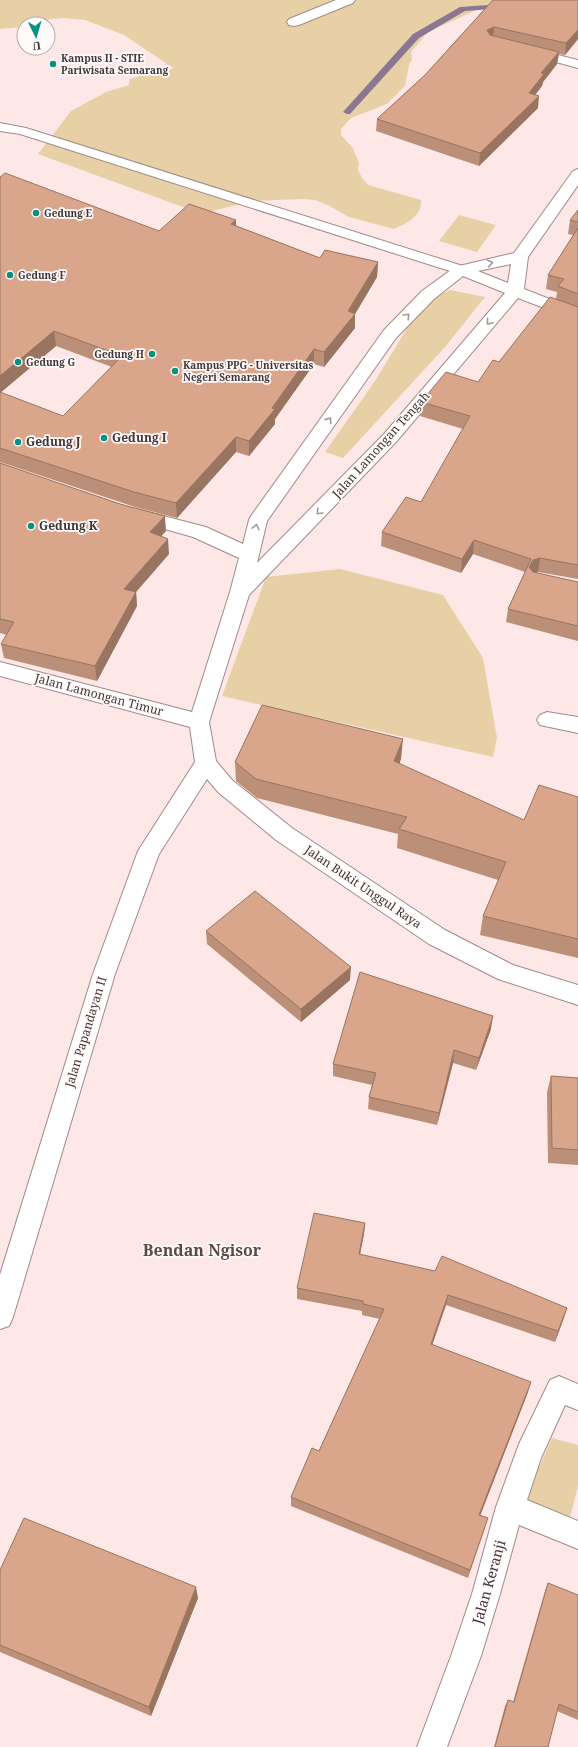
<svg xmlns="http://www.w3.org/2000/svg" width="578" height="1747" font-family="'Noto Serif',serif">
  <rect width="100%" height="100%" fill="#fde8e7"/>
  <g fill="#e8d0a6">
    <path d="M0,0h495l-3,3 -64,29 -17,20 1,7 -3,6 -4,21 -18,18 -36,14 -10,11v6l12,13 6,15 -1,7 4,8 6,7 53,15c1,17 -14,23 -27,29l-45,-12 -21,-12 -13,-5 -13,-1 -51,2 -49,13 -164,-60 33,-43 35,-19 23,-7 1,-6c14,-6 31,-3 43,-11l-49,-33 -39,-15 -22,-2 -12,1 -17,5h-10v3l-24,2z"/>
    <polygon points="459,215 496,225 477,252 439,241"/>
    <polygon points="450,290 485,297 446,346 343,458 325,452 375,381 417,312 428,301"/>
    <polygon points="340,569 443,595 483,658 497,738 493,757 222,696 266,577"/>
    <polygon points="552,1438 578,1445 578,1486 567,1529 521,1507"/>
  </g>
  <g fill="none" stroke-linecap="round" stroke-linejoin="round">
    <polygon fill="#8d7594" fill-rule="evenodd" points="502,4 506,6 505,8 465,11 419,38 350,114 347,114 343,112 413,34 460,7"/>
    <g stroke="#a18989" stroke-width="2">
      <g id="lane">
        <polygon points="534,49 578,60 578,68 530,55 528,53 530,51"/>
        <polygon points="0,123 26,128 466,267 468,270 466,273 456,273 20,134 0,131"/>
      </g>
    </g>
    <g stroke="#a18989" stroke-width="2">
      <g id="street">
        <polygon points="336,0 355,0 353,3 299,25 294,26 289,25 287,22 289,19"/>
        <path d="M578,169v16l-50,72 -4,32 54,21v11l-60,-23 -122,144 -147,153 -40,127 7,39 16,19 60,48 153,102 68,35 65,20v20l-80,-26 -69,-35 -153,-104 -58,-48 -11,-13 -48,75 -44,120 -102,343 -4,9 -9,3v-54l93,-301 45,-123 57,-89 -5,-35 -190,-51v-14l192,50 38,-120 9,-34 -46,-21 -64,-18 -2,-4 2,-4 7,-2 70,18 37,17 6,-24 2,-4 133,-186 38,-39 33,-24 59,-14 59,-82zM511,264l-3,19 -30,-12zM463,276l42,17 -121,141 -127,129 10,-42 129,-183 38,-39z"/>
        <polygon points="547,712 578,717 578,733 540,725 537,720 540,715"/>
        <polygon points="559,1376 578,1384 578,1410 565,1405 541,1458 527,1500 578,1521 578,1549 519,1525 500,1594 481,1656 447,1747 417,1747 451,1656 472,1594 496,1507 519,1444 550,1380"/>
      </g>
    </g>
    <use href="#lane" fill="#fff" fill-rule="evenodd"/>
    <use href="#street" fill="#fff" fill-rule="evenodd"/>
  </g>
  <g fill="#bb8f78" fill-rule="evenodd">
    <polygon points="493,0 578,0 578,39 565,55 559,54 557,64 543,82 542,86 535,95 538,108 479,166 376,131 377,119 425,75"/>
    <path d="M0,177l159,54 77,-5 84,32 58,4 -1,15 -22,37v14l-31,39 -10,-3 -39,55v5l-26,32 -13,-4 -59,66 -42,-11 -135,-45zM56,346l56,21 -49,49 -63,-23z"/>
    <polygon points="578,210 578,579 538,572 534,573 578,582 578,641 506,622 508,609 525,572 473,554 461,573 381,546 382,532 421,502 463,429 420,416 421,402 478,382 499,362 556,299 557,292 546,289 548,275 573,235 568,234 570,220"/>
    <polygon points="0,463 166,531 161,536 169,554 136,592 137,606 97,681 4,658 1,644 7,635 0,633"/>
    <polygon points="401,759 399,764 524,820 578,797 578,958 480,935 483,916 498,880 397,848 398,834 257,798 236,781 235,762"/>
    <polygon points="206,931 350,980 301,1022 207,944"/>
    <polygon points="491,1029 476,1070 453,1063 437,1125 368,1109 369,1097 372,1085 333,1076 333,1064"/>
    <polygon points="551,1076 578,1078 578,1165 548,1163 547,1092"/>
    <polygon points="365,1223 364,1234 360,1254 567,1308 555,1342 446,1305 432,1345 528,1392 480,1515 485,1527 468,1578 291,1506 291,1497 319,1451 380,1319 362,1315 362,1311 297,1299 297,1288"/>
    <polygon points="0,1570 198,1598 151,1716 0,1652"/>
    <polygon points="548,1583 578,1595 578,1720 557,1711 548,1747 494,1747 505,1706 508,1700 513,1702 545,1591"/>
  </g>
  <g fill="#987461">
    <polygon points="494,27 493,39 486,42 487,30"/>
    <polygon points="578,30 578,39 565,55 566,43"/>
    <polygon points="559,52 557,64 543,82 542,86 527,105 529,93 541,73"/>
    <polygon points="539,96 538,108 479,166 480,153"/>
    <polygon points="236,220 236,235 231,224"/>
    <polygon points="378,262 377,277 355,314 355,328 324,367 324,352"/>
    <polygon points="54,331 56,346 0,393 0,376"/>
    <polygon points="314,349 314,364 275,419 275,424 249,456 249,441"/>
    <polygon points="236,437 236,452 177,518 176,503"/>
    <polygon points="165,516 166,531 151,547 150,532"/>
    <polygon points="168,539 169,554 136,592 137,606 97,681 95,666 124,589"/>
    <polygon points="474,540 473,554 461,573 462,559"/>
    <polygon points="540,558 538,572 531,574 529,567 533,560"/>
    <polygon points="403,739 401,759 393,781 394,761"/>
    <polygon points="351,967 350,980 301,1022 301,1009"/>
    <polygon points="493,1016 491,1029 476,1070 479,1058"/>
    <polygon points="454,1050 453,1063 437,1125 439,1113"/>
    <polygon points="365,1223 364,1234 358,1265 359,1254"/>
    <polygon points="448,1295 446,1305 429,1354 431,1344"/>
    <polygon points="567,1308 564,1318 555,1342 558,1331"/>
    <polygon points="531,1382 528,1392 477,1524 479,1515"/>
    <polygon points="196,1587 198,1598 151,1716 149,1707"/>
  </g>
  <g fill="#d9a68b" stroke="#987461">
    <polygon points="493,0 578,0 578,30 566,43 494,27 487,30 490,35 559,52 541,73 544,74 529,93 539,96 480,153 377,119 425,75"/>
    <polygon points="5,173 159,231 189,204 236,220 231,224 320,258 325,250 378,262 348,311 355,314 324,352 314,349 272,408 275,409 249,441 236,437 176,503 134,492 0,448 0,392 63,416 122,356 54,331 0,376 0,177"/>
    <polygon points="578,210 578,222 570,220"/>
    <polygon points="578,228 578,294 558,286 564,279 548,275"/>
    <polygon points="550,297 578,307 578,565 540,558 533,560 529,567 533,572 578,582 578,626 508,609 531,559 474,540 462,559 382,532 406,497 421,502 470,416 421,402 446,372 478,382 493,360 499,362"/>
    <polygon points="0,463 120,504 165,516 150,532 168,539 124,589 136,592 95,666 1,644 14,622 0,619"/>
    <polygon points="262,705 403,739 394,761 524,820 539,785 578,797 578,939 483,916 506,862 399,829 407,817 256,779 235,762"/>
    <polygon points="255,891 351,967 301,1009 206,931"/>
    <polygon points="360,972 493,1016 479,1058 454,1050 439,1113 369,1097 376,1073 333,1064"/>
    <polygon points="551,1076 578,1078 578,1150 552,1148"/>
    <polygon points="314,1213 365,1223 359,1254 435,1271 442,1256 567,1308 558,1331 448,1295 431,1344 531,1382 479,1515 488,1518 470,1570 291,1497 312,1448 319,1451 384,1309 363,1304 363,1301 297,1288"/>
    <polygon points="24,1518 196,1587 149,1707 0,1645 0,1570"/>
    <polygon points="548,1583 578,1595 578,1712 559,1704 548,1747 495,1747 508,1700 514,1702"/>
  </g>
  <defs><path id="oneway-chevron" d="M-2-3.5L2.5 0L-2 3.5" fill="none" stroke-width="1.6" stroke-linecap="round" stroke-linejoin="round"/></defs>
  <g stroke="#a09a9a">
    <use href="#oneway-chevron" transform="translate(490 263) rotate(-12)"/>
    <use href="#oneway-chevron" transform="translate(407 316) rotate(-47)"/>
    <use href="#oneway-chevron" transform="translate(489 322) rotate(130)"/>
    <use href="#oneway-chevron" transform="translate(329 420) rotate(-55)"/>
    <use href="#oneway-chevron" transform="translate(319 512) rotate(134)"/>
    <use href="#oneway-chevron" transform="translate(256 527) rotate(-76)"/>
  </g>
  <g fill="#06927d" stroke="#fff9f9" stroke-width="1.5">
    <circle cx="53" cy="64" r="4"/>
    <circle cx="36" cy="213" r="4"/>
    <circle cx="10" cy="275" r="4"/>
    <circle cx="152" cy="354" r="4"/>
    <circle cx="18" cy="362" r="4"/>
    <circle cx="175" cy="371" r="4"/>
    <circle cx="104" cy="438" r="4"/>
    <circle cx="18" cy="442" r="4"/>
    <circle cx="31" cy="526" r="4"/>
  </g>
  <g text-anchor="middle" stroke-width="3.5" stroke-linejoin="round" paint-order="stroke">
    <g font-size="10" font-weight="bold" fill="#413636" stroke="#fff9f9" text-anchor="start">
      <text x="61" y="62">Kampus II - STIE<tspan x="61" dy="12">Pariwisata Semarang</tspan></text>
      <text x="44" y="217">Gedung E</text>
      <text x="18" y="279">Gedung F</text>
      <text x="144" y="358" text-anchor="end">Gedung H</text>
      <text x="26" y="366">Gedung G</text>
      <text x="183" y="369">Kampus PPG - Universitas<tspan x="183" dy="12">Negeri Semarang</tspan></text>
    </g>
    <g font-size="12" font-weight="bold" fill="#413636" stroke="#fff9f9" text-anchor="start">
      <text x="112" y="442">Gedung I</text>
      <text x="26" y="446">Gedung J</text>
      <text x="39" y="530">Gedung K</text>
    </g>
    <g font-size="12" fill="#413636" stroke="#fff9f9">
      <text transform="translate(381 445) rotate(-48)" y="4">Jalan Lamongan Tengah</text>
      <text transform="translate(99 695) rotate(15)" y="4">Jalan Lamongan Timur</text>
      <text transform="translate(363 887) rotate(34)" y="4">Jalan Bukit Unggul Raya</text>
      <text transform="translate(86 1032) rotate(-73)" y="4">Jalan Papandayan II</text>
    </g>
    <g font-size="14" fill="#413636" stroke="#fff9f9">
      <text transform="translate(489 1582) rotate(-74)" y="5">Jalan Keranji</text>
    </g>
    <g font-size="16" font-weight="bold" fill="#5d4848" stroke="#fff9f9">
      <text x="202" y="1256">Bendan Ngisor</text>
    </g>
  </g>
  <g transform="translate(36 36) rotate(175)"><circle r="19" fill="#fff9f9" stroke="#b3abab"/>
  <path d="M0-3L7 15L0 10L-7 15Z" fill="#06927d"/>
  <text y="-6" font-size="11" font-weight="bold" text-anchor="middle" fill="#413636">U</text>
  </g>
</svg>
